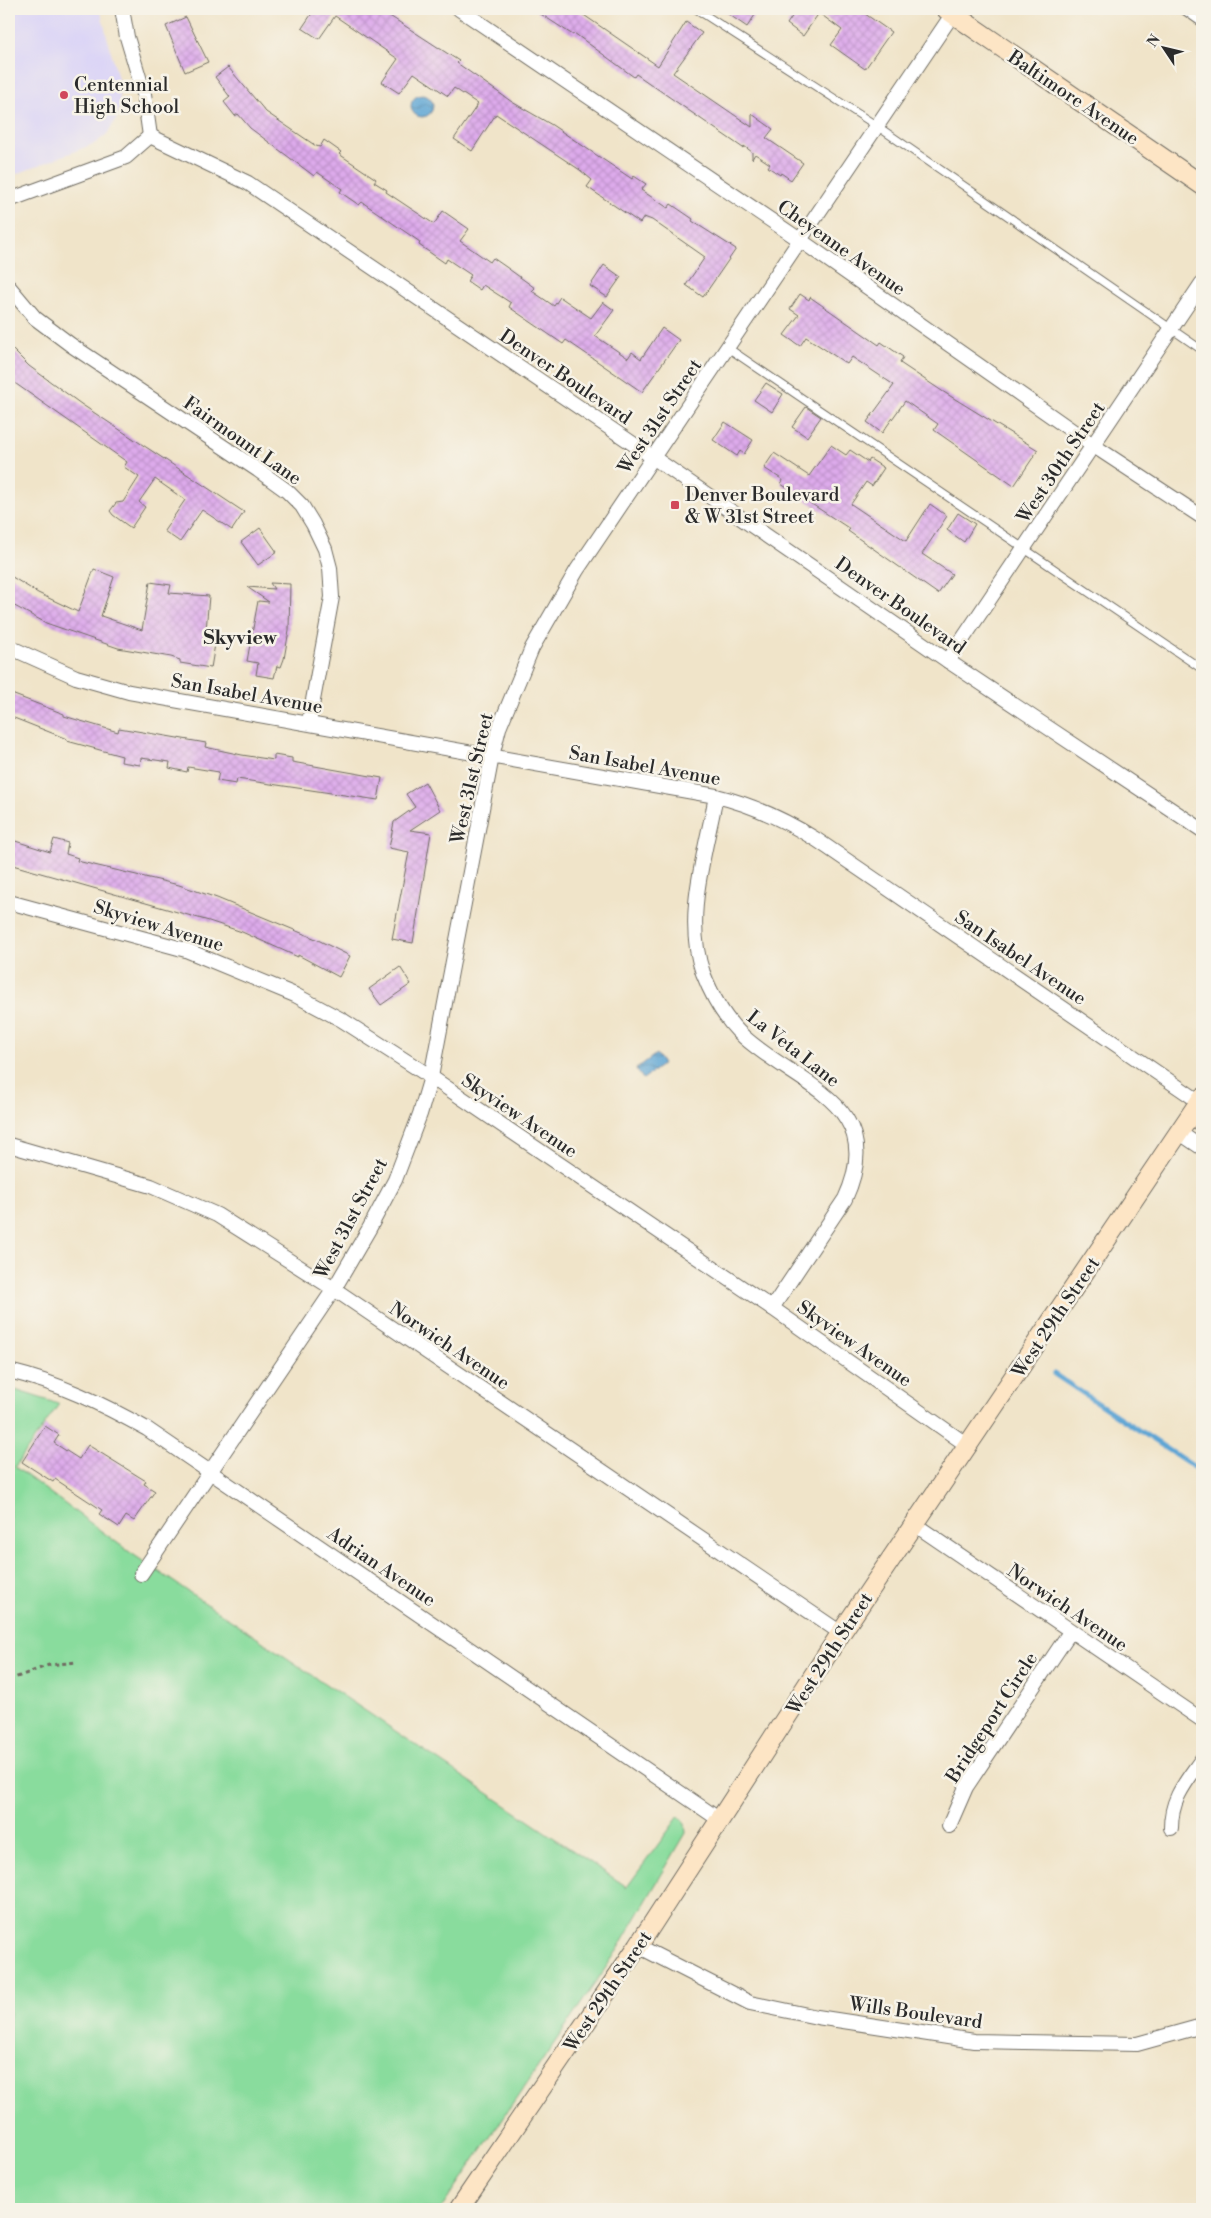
<svg xmlns="http://www.w3.org/2000/svg" width="1211" height="2218" font-family="'Libre Bodoni',serif">
  <defs>
    <pattern id="water-waves" width="16" height="10" patternUnits="userSpaceOnUse" patternTransform="scale(1.25)"><rect width="16" height="10" fill="#5da5d4"/><path d="M0 5q4-4 8 0t8 0" fill="none" stroke="#4d87ac"/></pattern>
    <pattern id="building-cross-hatch" width="8" height="8" patternUnits="userSpaceOnUse" patternTransform="scale(1.25)"><rect width="8" height="8" fill="#ddaaeb"/><path d="M0 0l8 8M0 8l8-8" fill="none" stroke="#be92ca"/></pattern>
  </defs>
  <rect width="100%" height="100%" fill="#f7f3e8"/>
  <filter id="ink" filterUnits="userSpaceOnUse"><feTurbulence type="fractalNoise" baseFrequency=".02" numOctaves="2"/><feDisplacementMap in="SourceGraphic" scale="10" xChannelSelector="R" yChannelSelector="G"/><feConvolveMatrix kernelMatrix="1 2 1 2 8 2 1 2 1" color-interpolation-filters="sRGB"/></filter>
  <filter id="wash" filterUnits="userSpaceOnUse"><feTurbulence type="fractalNoise" baseFrequency=".0096" numOctaves="4" result="noise"/><feDisplacementMap in="SourceGraphic" scale="20" xChannelSelector="R" yChannelSelector="G"/><feGaussianBlur stdDeviation="1.12" result="paint"/><feColorMatrix in="noise" values="0 0 0 0 0 0 0 0 0 0 0 0 0 0 0 0 0 1.4 0 .05"/><feComposite in="paint" operator="in"/></filter>
  <g filter="url(#wash)">
    <rect width="100%" height="100%" fill="#f0e4c9"/>
    <polygon fill="#dcd5f6" points="9,9 100,9 119,83 120,107 116,120 107,134 96,143 9,177"/>
    <polygon fill="#89dc9d" stroke="#5a8464" points="9,1388 59,1404 15,1467 131,1553 627,1887 679,1816 685,1823 686,1833 613,1957 441,2209 9,2209"/>
    <g fill="url(#water-waves)" stroke="#446880">
      <circle cx="422" cy="106" r="11"/>
      <polygon points="656,1054 663,1064 643,1079 636,1069"/>
    </g>
    <g fill="none" stroke-linecap="round" stroke-linejoin="round">
      <polyline stroke="#5da5d4" stroke-width="5" points="1054,1374 1202,1472"/>
    </g>
    <g id="blocks">
      <g fill="url(#building-cross-hatch)">
        <polygon points="315,9 379,9 459,61 457,63 512,102 552,125 632,179 634,176 646,184 641,190 668,208 671,204 693,219 692,221 736,249 703,297 686,285 705,257 652,220 644,217 640,223 587,187 592,180 580,170 496,114 472,151 454,139 478,104 454,88 448,96 414,73 399,93 382,82 398,59 335,16 319,39 302,28"/>
        <polygon points="533,9 575,9 658,66 686,22 702,33 673,73 752,127 752,114 773,129 766,138 803,163 791,180 781,173 780,175 768,167 770,164 755,154 752,159 752,152 744,146 743,148 636,74 634,77 574,33 573,35"/>
        <polygon points="721,9 759,9 747,27"/>
        <polygon points="797,9 858,9 891,32 865,69 831,45 842,30 819,13 803,36 787,24"/>
        <polygon points="186,17 208,62 185,72 166,26"/>
        <polygon points="228,67 266,112 316,146 320,147 324,140 341,152 339,154 376,179 374,182 387,190 386,192 434,224 443,211 469,229 460,241 490,262 493,258 506,267 535,288 532,291 554,306 560,297 591,318 603,302 614,310 595,336 628,358 632,352 641,359 662,328 679,340 642,392 566,340 563,344 509,307 511,303 483,285 480,290 467,281 471,275 447,259 445,263 419,245 420,242 362,202 359,205 340,192 342,189 317,172 314,176 250,128 238,114 235,116 224,102 230,97 215,77"/>
        <polygon points="604,265 621,277 607,297 590,286"/>
        <polygon points="800,294 809,300 810,297 879,345 881,342 903,357 900,363 942,391 1038,450 1014,486 934,430 938,424 905,401 882,433 867,422 894,385 852,357 847,364 806,337 800,346 784,335 799,315 790,309"/>
        <polygon points="9,346 29,366 81,404 244,512 232,530 202,510 180,542 164,531 185,500 155,479 139,502 145,507 131,528 113,515 110,511 116,503 123,502 139,477 124,467 127,462 9,379"/>
        <polygon points="766,383 783,394 772,412 754,400"/>
        <polygon points="806,407 821,417 807,437 792,427"/>
        <polygon points="725,422 753,440 744,454 740,451 737,456 713,440"/>
        <polygon points="831,445 846,455 850,450 868,462 870,459 884,468 872,486 866,482 851,504 906,541 930,504 947,516 922,554 952,574 938,594 848,531 850,529 781,484 783,480 764,468 774,453 809,476"/>
        <polygon points="958,513 975,524 964,542 947,530"/>
        <polygon points="260,528 277,552 258,565 241,542"/>
        <polygon points="94,569 114,577 101,616 142,630 150,582 171,585 169,593 209,596 205,642 215,644 211,668 180,663 180,660 171,657 118,648 46,623 9,603 9,575 38,593 78,612"/>
        <polygon points="270,583 290,584 289,630 284,659 281,667 277,666 274,678 256,675 258,663 247,661 258,601 269,602 247,587 274,589"/>
        <polygon points="9,693 64,714 64,716 118,732 119,728 166,736 206,743 205,747 242,755 274,760 274,755 292,758 292,762 382,778 378,800 237,779 236,784 217,781 219,772 188,767 187,772 169,768 170,762 141,758 140,765 121,762 122,756 67,741 67,739 9,716"/>
        <polygon points="425,782 440,810 410,830 431,833 413,943 392,939 409,852 389,848 394,822 415,807 406,794"/>
        <polygon points="9,839 50,852 54,839 68,843 66,854 78,858 77,861 179,885 217,898 316,939 350,956 339,977 298,955 298,957 242,932 209,921 9,864"/>
        <polygon points="400,967 411,984 381,1005 369,989"/>
        <polygon points="45,1426 59,1435 54,1443 79,1459 88,1445 146,1481 144,1484 155,1491 134,1521 126,1516 119,1527 99,1514 102,1510 55,1479 53,1482 22,1462"/>
      </g>
    </g>
  </g>
  <g filter="url(#ink)">
    <use href="#blocks" fill-opacity="0" stroke="#706c62" stroke-width="1"/>
    <g fill="none" stroke-linecap="round" stroke-linejoin="round">
      <g stroke="#706c62" stroke-width="9">
        <g id="lane">
          <polyline points="696,9 877,126 1202,350"/>
          <polyline points="1182,9 1202,23"/>
          <polyline points="728,348 1202,669"/>
        </g>
      </g>
      <g stroke="#706c62" stroke-width="16">
        <g id="street">
          <polyline points="122,9 127,37 144,94 150,136"/>
          <polyline points="459,9 800,240 1094,446 1202,517"/>
          <polyline points="150,136 248,183 654,458 948,661 1202,830"/>
          <polyline points="9,200 126,157 150,136"/>
          <polyline points="9,287 35,318 71,345 258,470 287,491 302,506 313,524 325,549 330,568 332,597 309,722"/>
          <path d="M9,647l67,30 53,15 587,104c38,9 69,24 101,44l383,262"/>
          <polyline points="948,661 1202,283"/>
          <path d="M716,796c-10,55 -33,122 -13,177 9,23 22,47 41,64 54,49 145,67 101,162l-73,109"/>
          <polyline points="9,902 186,950 295,995 342,1020 431,1077 772,1308 967,1445"/>
          <polyline points="1180,1133 1202,1148"/>
          <polyline points="9,1145 151,1186 217,1215 334,1289 841,1633"/>
          <path d="M9,1371c50,12 93,33 138,58l573,391"/>
          <polyline points="914,1524 1202,1720"/>
          <polyline points="141,1574 334,1289 369,1229 395,1180 420,1114 431,1077 492,756 499,728 532,648 577,570 956,9"/>
          <polyline points="949,1826 966,1787 1070,1632"/>
          <path d="M1171,1828c0,-30 15,-46 31,-69"/>
          <polyline points="638,1946 750,2003 817,2017 974,2041 1137,2044 1202,2026"/>
        </g>
      </g>
      <g stroke="#706c62" stroke-width="21">
        <g id="secondary">
          <polyline points="946,9 1202,185"/>
          <polyline points="459,2209 638,1946 841,1633 1202,1098"/>
        </g>
      </g>
      <polyline stroke="#706c62" stroke-width="3" stroke-dasharray="4 4" stroke-linecap="butt" points="9,1680 49,1665 77,1662"/>
      <use href="#lane" stroke="#fff" stroke-width="7"/>
      <use href="#street" stroke="#fff" stroke-width="14"/>
      <use href="#secondary" stroke="#fde5c5" stroke-width="19"/>
    </g>
  </g>
  <g fill="#d1495b" stroke="#f7f3e8" stroke-width="2">
    <circle cx="64" cy="95" r="5"/>
    <rect x="670" y="500" width="10" height="10" rx="2.5"/>
  </g>
  <g text-anchor="middle" stroke-width="5" stroke-linejoin="round" paint-order="stroke">
    <g font-size="19" fill="#2b2b2b" stroke="#f7f3e8" text-anchor="start">
      <text x="74" y="91">Centennial<tspan x="74" dy="22">High School</tspan></text>
      <text x="685" y="501">Denver Boulevard<tspan x="685" dy="22">&amp; W 31st Street</tspan></text>
    </g>
    <g font-size="19" fill="#2b2b2b" stroke="#f7f3e8">
      <text transform="translate(1074 97) rotate(34)" y="7">Baltimore Avenue</text>
      <text transform="translate(842 247) rotate(35)" y="7">Cheyenne Avenue</text>
      <text transform="translate(566 376) rotate(34)" y="7">Denver Boulevard</text>
      <text transform="translate(659 416) rotate(-56)" y="7">West 31st Street</text>
      <text transform="translate(243 440) rotate(35)" y="7">Fairmount Lane</text>
      <text transform="translate(1060 462) rotate(-56)" y="7">West 30th Street</text>
      <text transform="translate(901 605) rotate(35)" y="7">Denver Boulevard</text>
      <text transform="translate(247 693) rotate(10)" y="7">San Isabel Avenue</text>
      <text transform="translate(645 765) rotate(10)" y="7">San Isabel Avenue</text>
      <text transform="translate(471 778) rotate(-77)" y="7">West 31st Street</text>
      <text transform="translate(159 925) rotate(17)" y="7">Skyview Avenue</text>
      <text transform="translate(1021 957) rotate(34)" y="7">San Isabel Avenue</text>
      <text transform="translate(794 1048) rotate(38)" y="7">La Veta Lane</text>
      <text transform="translate(520 1115) rotate(34)" y="7">Skyview Avenue</text>
      <text transform="translate(350 1218) rotate(-62)" y="7">West 31st Street</text>
      <text transform="translate(1055 1317) rotate(-56)" y="7">West 29th Street</text>
      <text transform="translate(855 1343) rotate(35)" y="7">Skyview Avenue</text>
      <text transform="translate(450 1345) rotate(34)" y="7">Norwich Avenue</text>
      <text transform="translate(382 1566) rotate(34)" y="7">Adrian Avenue</text>
      <text transform="translate(1068 1607) rotate(34)" y="7">Norwich Avenue</text>
      <text transform="translate(829 1653) rotate(-57)" y="7">West 29th Street</text>
      <text transform="translate(991 1717) rotate(-57)" y="7">Bridgeport Circle</text>
      <text transform="translate(607 1991) rotate(-56)" y="7">West 29th Street</text>
      <text transform="translate(916 2012) rotate(8)" y="7">Wills Boulevard</text>
    </g>
    <g font-size="20" font-weight="bold" fill="#2b2b2b" stroke="#f7f3e8">
      <text x="240" y="644">Skyview</text>
    </g>
  </g>
  <rect width="1211" height="2218" fill="none" stroke="#f7f3e8" stroke-width="30"/>
  <g transform="translate(1164 48) rotate(305)" stroke="#f7f3e8" stroke-width="4" paint-order="stroke">
  <path d="M0-4L9 19L0 12L-9 19Z" fill="#2b2b2b"/>
  <text y="-8" font-size="14" font-weight="bold" text-anchor="middle" fill="#2b2b2b">N</text>
  </g>
</svg>
